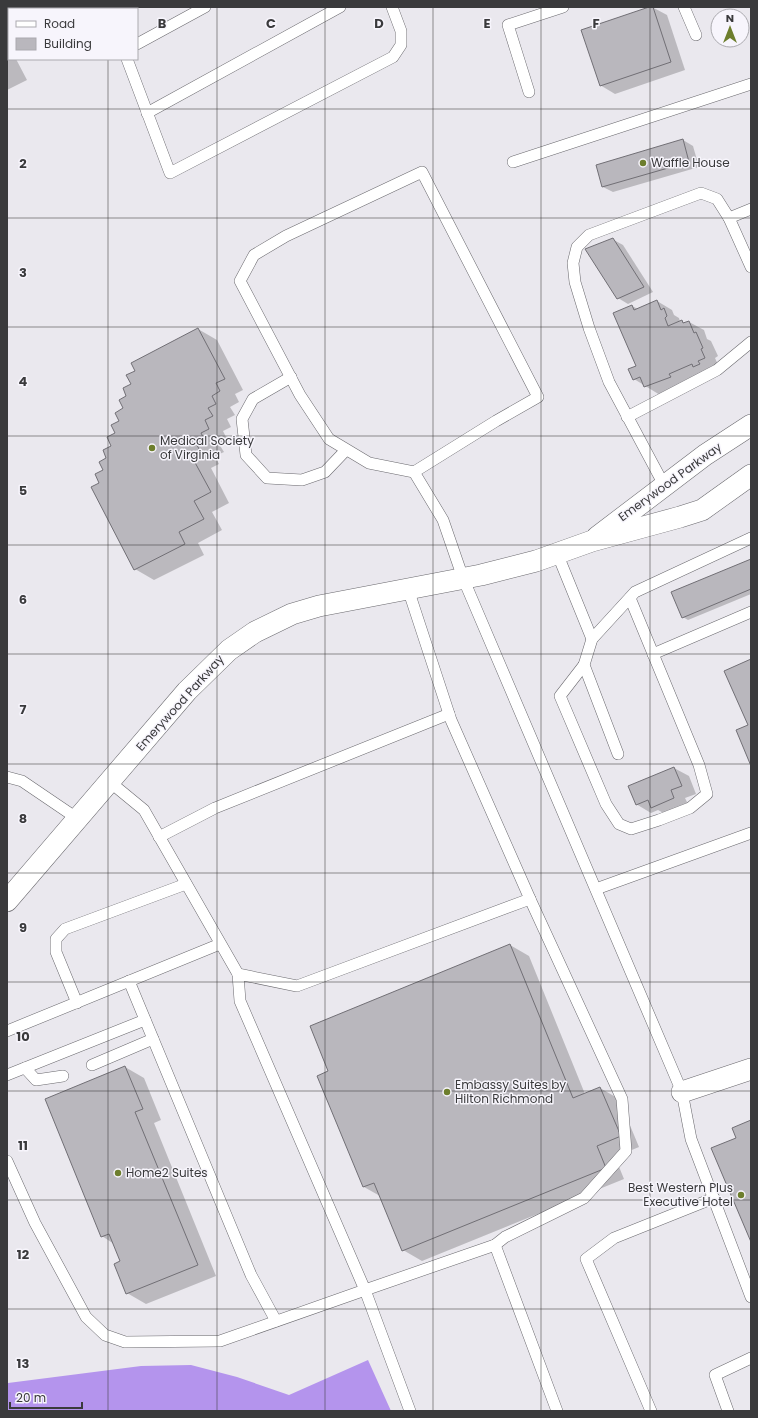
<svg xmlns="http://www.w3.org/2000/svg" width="758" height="1418" font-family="Poppins,sans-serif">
  <rect width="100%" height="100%" fill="#eae8ee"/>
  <polygon fill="#b494ed" points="368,1360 391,1411 7,1411 7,1383 8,1383 141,1366 191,1365 237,1377 289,1395"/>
  <g fill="#0003">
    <polygon points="88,7 98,7 99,9 87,9"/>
    <polygon points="652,7 667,15 685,70 615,94 600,85"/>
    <polygon points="7,43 9,47 9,59 16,59 27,80 7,90"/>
    <polygon points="683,140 693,146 699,167 613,192 603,187"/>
    <polygon points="612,239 623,245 653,292 628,304 618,298"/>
    <polygon points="657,301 672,310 674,315 679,318 680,322 685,323 689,322 704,330 707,339 711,341 718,356 715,358 719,367 660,395 634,379 637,367 632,306 638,309"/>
    <polygon points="198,329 217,340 243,390 235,394 239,402 230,407 235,415 227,419 231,427 223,431 227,439 219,444 224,452 215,456 219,464 211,468 229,503 212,512 222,530 198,543 204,555 154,580 135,569 101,483 136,372"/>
    <polygon points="751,560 751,594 688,620 683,617"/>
    <polygon points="674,768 689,776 696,794 685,798 689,806 667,815 658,810 651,813 636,804"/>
    <polygon points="510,945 529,956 585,1094 600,1088 619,1099 639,1147 615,1157 624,1179 422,1261 403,1250 380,1196 364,1187 318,1076 330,1072"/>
    <polygon points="125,1067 144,1078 161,1120 154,1123 216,1276 146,1304 127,1293 122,1262 114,1244 102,1236"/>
  </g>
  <g fill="#b9b7bd" stroke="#716f75">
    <polygon points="649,7 653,7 671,62 600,86 581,30"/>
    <polygon points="683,139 689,162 602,187 596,165"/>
    <polygon points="613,238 644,287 617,299 585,249"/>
    <polygon points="657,300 661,310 664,308 667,316 665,318 668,326 682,320 683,323 689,321 694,333 696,332 703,348 701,349 705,358 698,361 700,364 693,367 692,364 669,374 671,377 644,387 640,377 633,380 628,369 636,366 613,313 632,305 634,310"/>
    <polygon points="198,328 225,379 216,383 220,391 212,396 216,404 208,408 213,416 205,420 209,429 201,433 205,441 197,445 201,453 192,457 211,492 194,501 204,519 179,532 185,544 134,570 91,487 99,483 95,474 103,470 99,462 106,458 103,450 111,446 107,437 115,433 111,425 119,421 115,413 123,408 119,400 126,396 123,388 131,384 126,375 135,371 131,363"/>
    <polygon points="751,559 751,589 682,618 671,592"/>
    <polygon points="751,659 751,766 736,730 748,725 724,671"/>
    <polygon points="674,767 682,786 671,790 674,798 651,808 648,800 636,805 628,786"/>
    <polygon points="510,944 573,1098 600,1087 621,1136 597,1146 606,1168 402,1251 374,1183 363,1187 317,1076 328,1071 310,1026"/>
    <polygon points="125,1066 143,1109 135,1112 198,1265 126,1294 114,1264 120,1261 109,1234 101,1237 45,1099"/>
    <polygon points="751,1120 751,1242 711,1148 736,1138 732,1128"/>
  </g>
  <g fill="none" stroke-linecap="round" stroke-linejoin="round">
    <g stroke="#6a696e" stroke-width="12">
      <g id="lane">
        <polyline points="684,7 696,35"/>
        <polyline points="137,44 205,7"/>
        <polyline points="127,59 170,173 393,57 401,45 401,31 392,7"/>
        <polyline points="529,92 508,25 563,7"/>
        <polyline points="147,113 340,7"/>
        <polyline points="513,162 751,84"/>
        <polyline points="729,218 751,209"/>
        <polyline points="291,377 253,399 242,419 246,455 267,478 302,480 325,472 346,450"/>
        <polyline points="627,417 717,370 751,342"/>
        <polyline points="414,472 496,421 538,397 422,172 286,236 254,255 240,281 300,395 329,439 369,463 414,472 443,520 463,578 682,1092 691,1139 751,1297"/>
        <polyline points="664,485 609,382 589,328 575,282 573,263 577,247 589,235 701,193 717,199 729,218 751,267"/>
        <polyline points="557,553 592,639"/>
        <polyline points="653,654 751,612"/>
        <polyline points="584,665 560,696 606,804 619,824 631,829 659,820 690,808 707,794 699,765 630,598"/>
        <polyline points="618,754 584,665 592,639 635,592 751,538"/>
        <polyline points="7,777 22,781 78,819"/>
        <polyline points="110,782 144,810 238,974 297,986 530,899 451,720 408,589"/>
        <polyline points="159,837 215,808 449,714"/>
        <polyline points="596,889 751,833"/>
        <polyline points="129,981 251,1275 276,1321"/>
        <polyline points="77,1003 56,952 56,939 65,929 186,884"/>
        <polyline points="7,1031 220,944"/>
        <polyline points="92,1065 153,1039"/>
        <polyline points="25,1068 36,1080 63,1076"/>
        <polyline points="7,1075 145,1020"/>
        <polyline points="7,1161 35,1223 86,1317 105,1335 125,1342 220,1341 365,1290 240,1001 238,974"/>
        <polyline points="495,1245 557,1411"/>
        <polyline points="410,1411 365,1290 495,1245 505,1237 584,1198 626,1151 622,1099 530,899"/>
        <polyline points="651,1411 586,1259 614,1238 714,1198"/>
        <polyline points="728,1411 715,1375 751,1358"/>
      </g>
    </g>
    <g stroke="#6a696e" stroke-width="22">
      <g id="street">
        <polyline points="597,537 705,455 751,425"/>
        <polyline points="7,901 187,691 229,650 255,632 292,614 319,606 481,575 536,561 592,541 680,517 702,510 751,475"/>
        <polyline points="682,1092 751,1069"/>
      </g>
    </g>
    <use href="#lane" stroke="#fff" stroke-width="11"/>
    <use href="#street" stroke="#fff" stroke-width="21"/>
  </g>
  <path fill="none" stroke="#3a3a3c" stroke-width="1" stroke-opacity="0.55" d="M108,7v2M217,7v1404M325,7v1404M433,7v1404M541,7v1404M650,7v1404M108,59v1352M7,109h744M7,218h744M7,327h744M7,436h744M7,545h744M7,654h744M7,764h744M7,873h744M7,982h744M7,1091h744M7,1200h744M7,1309h744"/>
  <g fill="#6d7e2d" stroke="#f7f5fc" stroke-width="1.5">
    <circle cx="643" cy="163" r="4"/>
    <circle cx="152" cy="448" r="4"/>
    <circle cx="447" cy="1092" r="4"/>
    <circle cx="118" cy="1173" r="4"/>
    <circle cx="741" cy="1195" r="4"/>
  </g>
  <g text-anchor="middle" stroke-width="3" stroke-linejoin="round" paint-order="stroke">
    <g font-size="12" fill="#3a3a3c" stroke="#f7f5fc" text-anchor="start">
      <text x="651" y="167">Waffle House</text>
      <text x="160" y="445">Medical Society<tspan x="160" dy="14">of Virginia</tspan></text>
      <text x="455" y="1089">Embassy Suites by<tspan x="455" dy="14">Hilton Richmond</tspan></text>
      <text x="126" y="1177">Home2 Suites</text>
      <text x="733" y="1192" text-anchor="end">Best Western Plus<tspan x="733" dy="14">Executive Hotel</tspan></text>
    </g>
    <g font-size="12" fill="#3a3a3c" stroke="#f7f5fc">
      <text transform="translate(670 482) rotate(-36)" y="4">Emerywood Parkway</text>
      <text transform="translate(180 703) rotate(-48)" y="4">Emerywood Parkway</text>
    </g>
  </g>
  <g font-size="13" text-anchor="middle" font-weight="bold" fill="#3a3a3c" stroke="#f7f5fc" stroke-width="3" stroke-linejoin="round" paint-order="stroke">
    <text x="162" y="28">B</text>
    <text x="271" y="28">C</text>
    <text x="379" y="28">D</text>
    <text x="487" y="28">E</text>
    <text x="596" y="28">F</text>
    <text x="23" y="168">2</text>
    <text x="23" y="277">3</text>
    <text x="23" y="386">4</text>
    <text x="23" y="495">5</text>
    <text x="23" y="604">6</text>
    <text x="23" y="714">7</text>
    <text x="23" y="823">8</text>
    <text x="23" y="932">9</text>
    <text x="23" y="1041">10</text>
    <text x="23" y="1150">11</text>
    <text x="23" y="1259">12</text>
    <text x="23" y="1368">13</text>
  </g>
  <rect width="758" height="1418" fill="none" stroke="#3a3a3c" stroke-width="16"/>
  <rect x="8" y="8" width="130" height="52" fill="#f7f5fc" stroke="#abaaaf"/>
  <rect x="16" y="21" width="20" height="6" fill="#ffffff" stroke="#abaaaf"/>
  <text x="44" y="28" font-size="12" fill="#3a3a3c">Road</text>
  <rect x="16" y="38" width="20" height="12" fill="#b9b7bd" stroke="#abaaaf"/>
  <text x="44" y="48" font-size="12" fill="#3a3a3c">Building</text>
  <g transform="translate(730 28)"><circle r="19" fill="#f7f5fc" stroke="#abaaaf"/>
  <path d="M0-3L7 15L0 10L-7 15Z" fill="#6d7e2d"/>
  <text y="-6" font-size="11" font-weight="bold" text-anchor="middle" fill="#3a3a3c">N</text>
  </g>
  <path d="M10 1402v6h72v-6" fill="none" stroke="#3a3a3c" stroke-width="2"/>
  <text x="16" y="1402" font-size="12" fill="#3a3a3c" stroke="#f7f5fc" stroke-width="3" paint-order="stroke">20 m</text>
</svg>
